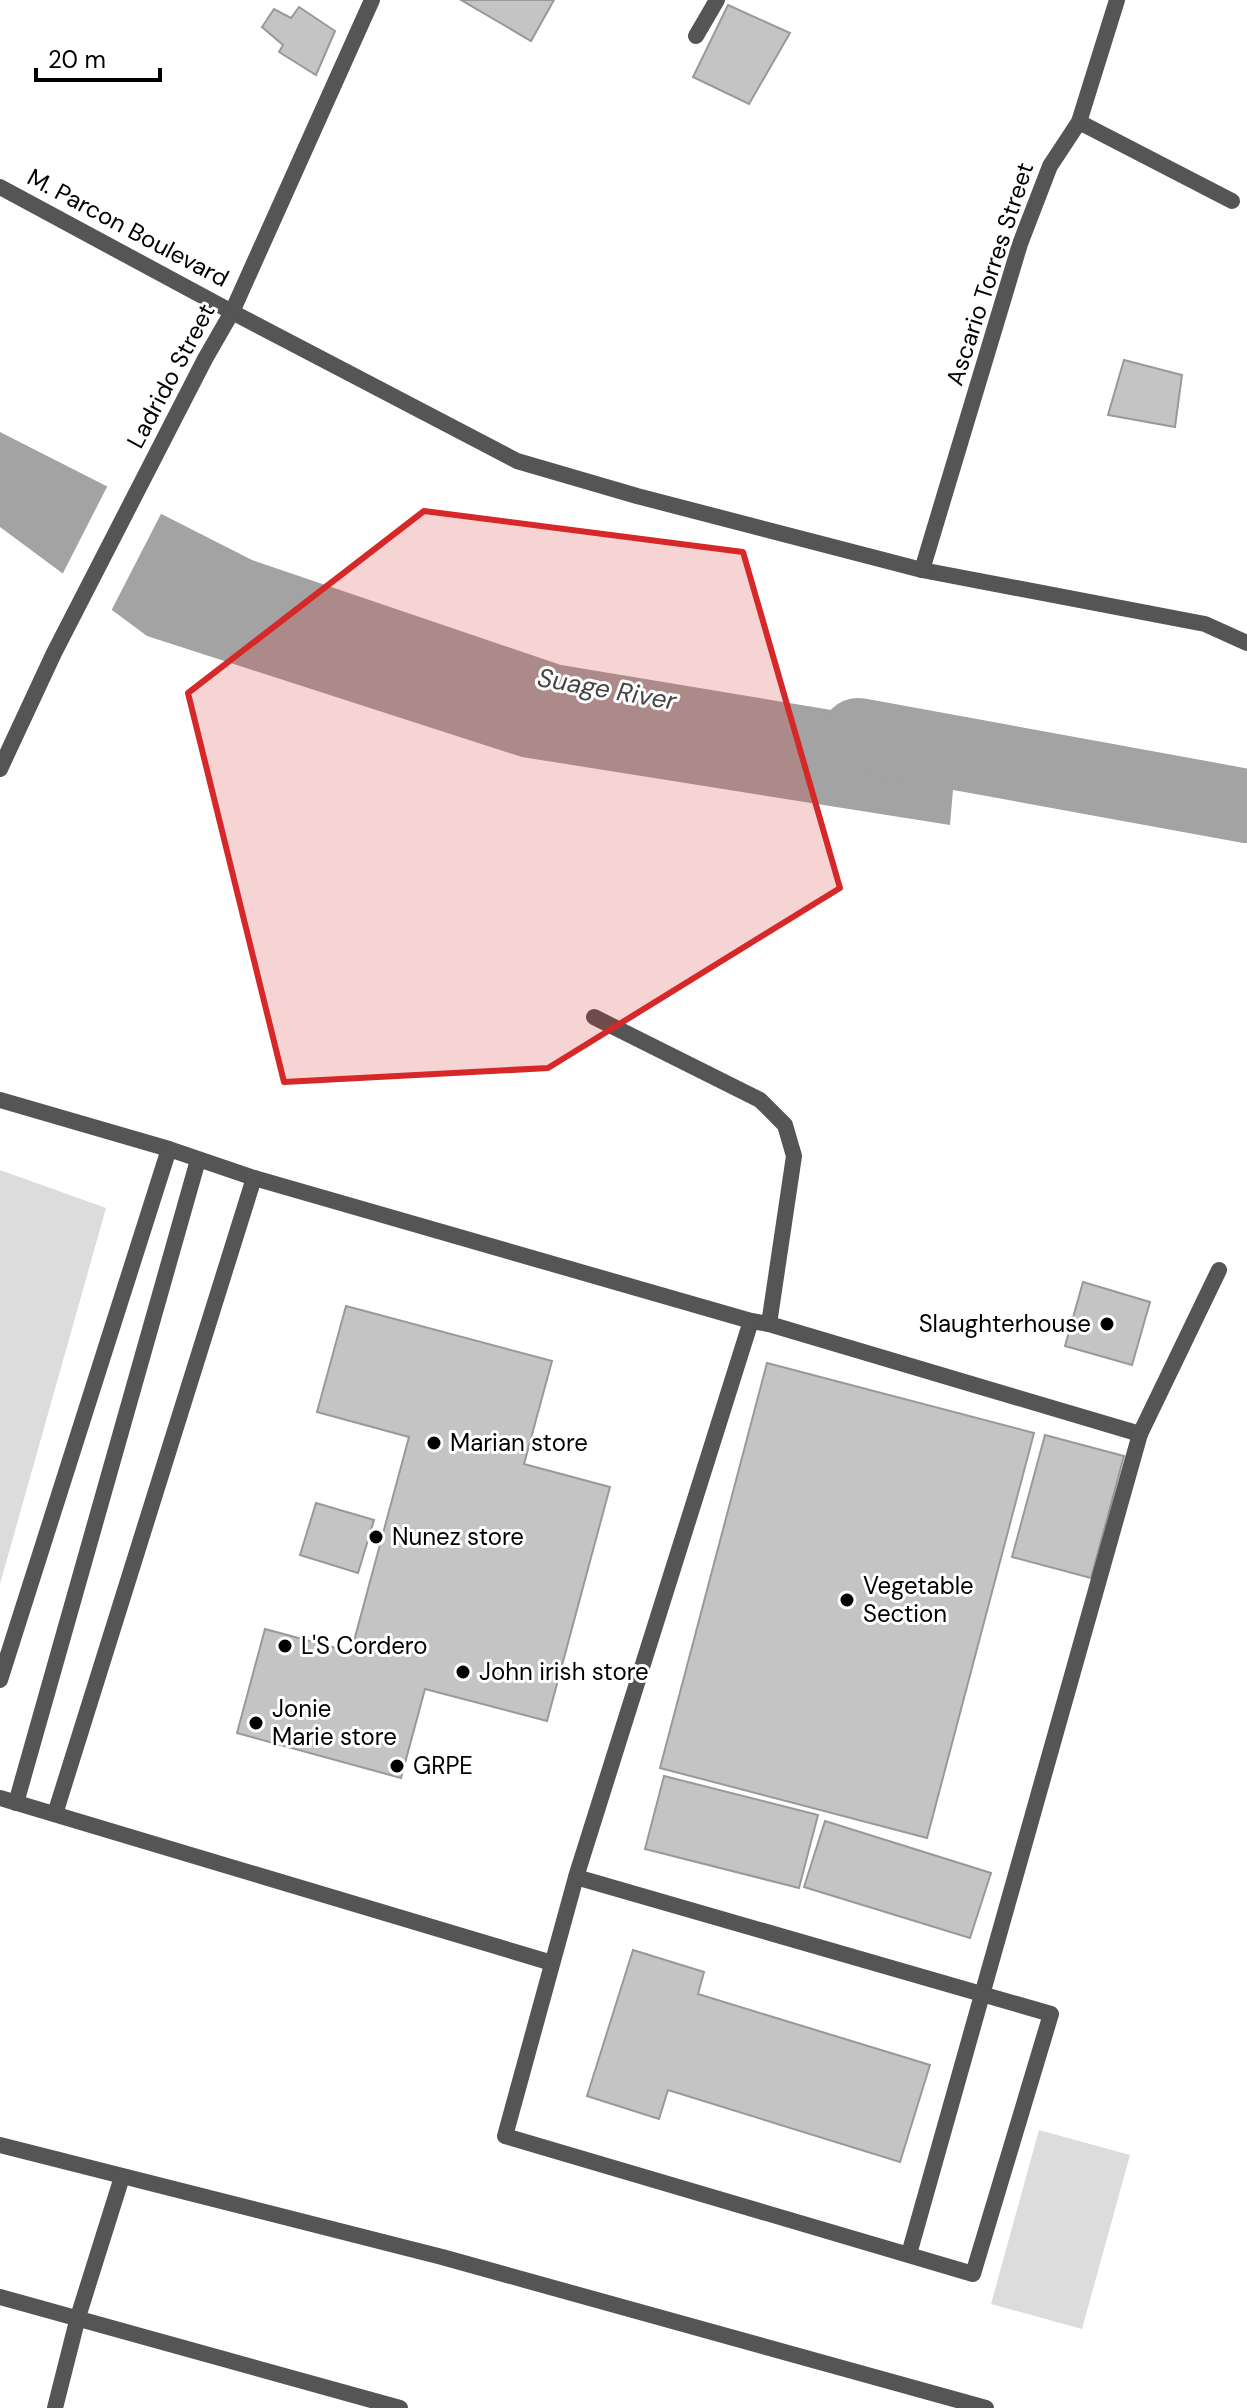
<svg xmlns="http://www.w3.org/2000/svg" width="1247" height="2408" font-family="'DM Sans',sans-serif">
  <rect width="100%" height="100%" fill="#fff"/>
  <g fill="#dcdcdc">
    <polygon points="0,1170 106,1208 0,1584"/>
    <polygon points="1039,2130 1130,2155 1082,2329 991,2304"/>
  </g>
  <polygon fill="#a3a3a3" points="0,432 252,560 561,665 958,731 950,825 522,757 147,636 0,527"/>
  <polygon fill="#fff" points="109,483 163,510 110,613 61,577"/>
  <g fill="none" stroke-linecap="round" stroke-linejoin="round">
    <polyline stroke="#a3a3a3" stroke-width="74" points="858,735 1247,806"/>
  </g>
  <g fill="#c4c4c4" stroke="#999" stroke-width="2">
    <polygon points="461,0 554,0 531,41"/>
    <polygon points="728,5 790,33 749,104 693,77"/>
    <polygon points="299,7 335,31 316,75 279,52 283,45 262,27 274,9 291,18"/>
    <polygon points="1124,360 1182,375 1175,427 1108,415"/>
    <polygon points="1083,1282 1150,1302 1132,1365 1065,1346"/>
    <polygon points="346,1306 552,1361 524,1464 610,1487 547,1721 425,1689 401,1778 237,1733 265,1629 351,1652 409,1437 317,1412"/>
    <polygon points="767,1363 1034,1433 927,1838 660,1768"/>
    <polygon points="1045,1435 1124,1456 1091,1578 1012,1557"/>
    <polygon points="316,1503 374,1520 358,1573 300,1555"/>
    <polygon points="664,1776 818,1815 799,1888 645,1849"/>
    <polygon points="825,1821 991,1873 970,1938 804,1887"/>
    <polygon points="633,1950 704,1972 698,1994 930,2065 900,2162 668,2090 659,2119 587,2096"/>
  </g>
  <g fill="none" stroke-linecap="round" stroke-linejoin="round">
    <g stroke="#555" stroke-width="16">
      <polyline points="1079,122 1232,201"/>
      <polyline points="594,1017 760,1100 785,1125 794,1156 769,1324"/>
      <polyline points="0,1100 169,1149 254,1178 751,1321 769,1324 1140,1434 909,2254"/>
      <polyline points="1140,1434 1219,1270"/>
      <polyline points="0,1680 169,1149"/>
      <polyline points="0,1798 552,1963"/>
      <polyline points="16,1803 198,1160"/>
      <polyline points="55,1814 254,1178"/>
      <polyline points="576,1877 1051,2014 973,2274 505,2136 576,1877 751,1321"/>
    </g>
    <g stroke="#555" stroke-width="16">
      <polyline points="696,36 717,0"/>
      <polyline points="232,312 517,461 637,496 922,570 1205,624 1247,643"/>
      <polyline points="922,570 1020,244 1050,166 1079,122 1117,0"/>
      <polyline points="0,2145 442,2257 986,2408"/>
      <polyline points="0,2297 400,2408"/>
      <polyline points="55,2408 78,2317 122,2177"/>
    </g>
    <g stroke="#555" stroke-width="16">
      <polyline points="0,187 232,312"/>
      <polyline points="0,769 54,653 205,359 232,312 372,0"/>
    </g>
  </g>
  <path fill="#d62828" fill-opacity="0.2" stroke="#d62828" stroke-width="6" stroke-linejoin="round" d="M424,511l319,41 97,336 -292,180 -264,14 -96,-389z"/>
  <g fill="#000" stroke="#fff" stroke-width="3">
    <circle cx="1107" cy="1324" r="8"/>
    <circle cx="434" cy="1443" r="8"/>
    <circle cx="376" cy="1537" r="8"/>
    <circle cx="847" cy="1600" r="8"/>
    <circle cx="285" cy="1646" r="8"/>
    <circle cx="463" cy="1672" r="8"/>
    <circle cx="256" cy="1723" r="8"/>
    <circle cx="397" cy="1766" r="8"/>
  </g>
  <g text-anchor="middle" stroke-width="6" stroke-linejoin="round" paint-order="stroke">
    <g font-size="24" fill="#000" stroke="#fff">
      <text transform="translate(128 228) rotate(28)" y="8">M. Parcon Boulevard</text>
      <text transform="translate(990 274) rotate(-72)" y="8">Ascario Torres Street</text>
      <text transform="translate(171 376) rotate(-62)" y="8">Ladrido Street</text>
    </g>
    <g font-size="24" fill="#000" stroke="#fff" text-anchor="start">
      <text x="1091" y="1332" text-anchor="end">Slaughterhouse</text>
      <text x="450" y="1451">Marian store</text>
      <text x="392" y="1545">Nunez store</text>
      <text x="863" y="1594">Vegetable<tspan x="863" dy="28">Section</tspan></text>
      <text x="301" y="1654">L'S Cordero</text>
      <text x="479" y="1680">John irish store</text>
      <text x="272" y="1717">Jonie<tspan x="272" dy="28">Marie store</tspan></text>
      <text x="413" y="1774">GRPE</text>
    </g>
    <g font-size="26" font-style="italic" fill="#444" stroke="#fff">
      <text transform="translate(607 689) rotate(10)" y="9">Suage River</text>
    </g>
  </g>
  <path d="M36 68v12h124v-12" fill="none" stroke="#000000" stroke-width="4"/>
  <text x="48" y="68" font-size="24" fill="#000000" stroke="#ffffff" stroke-width="6" paint-order="stroke">20 m</text>
</svg>
